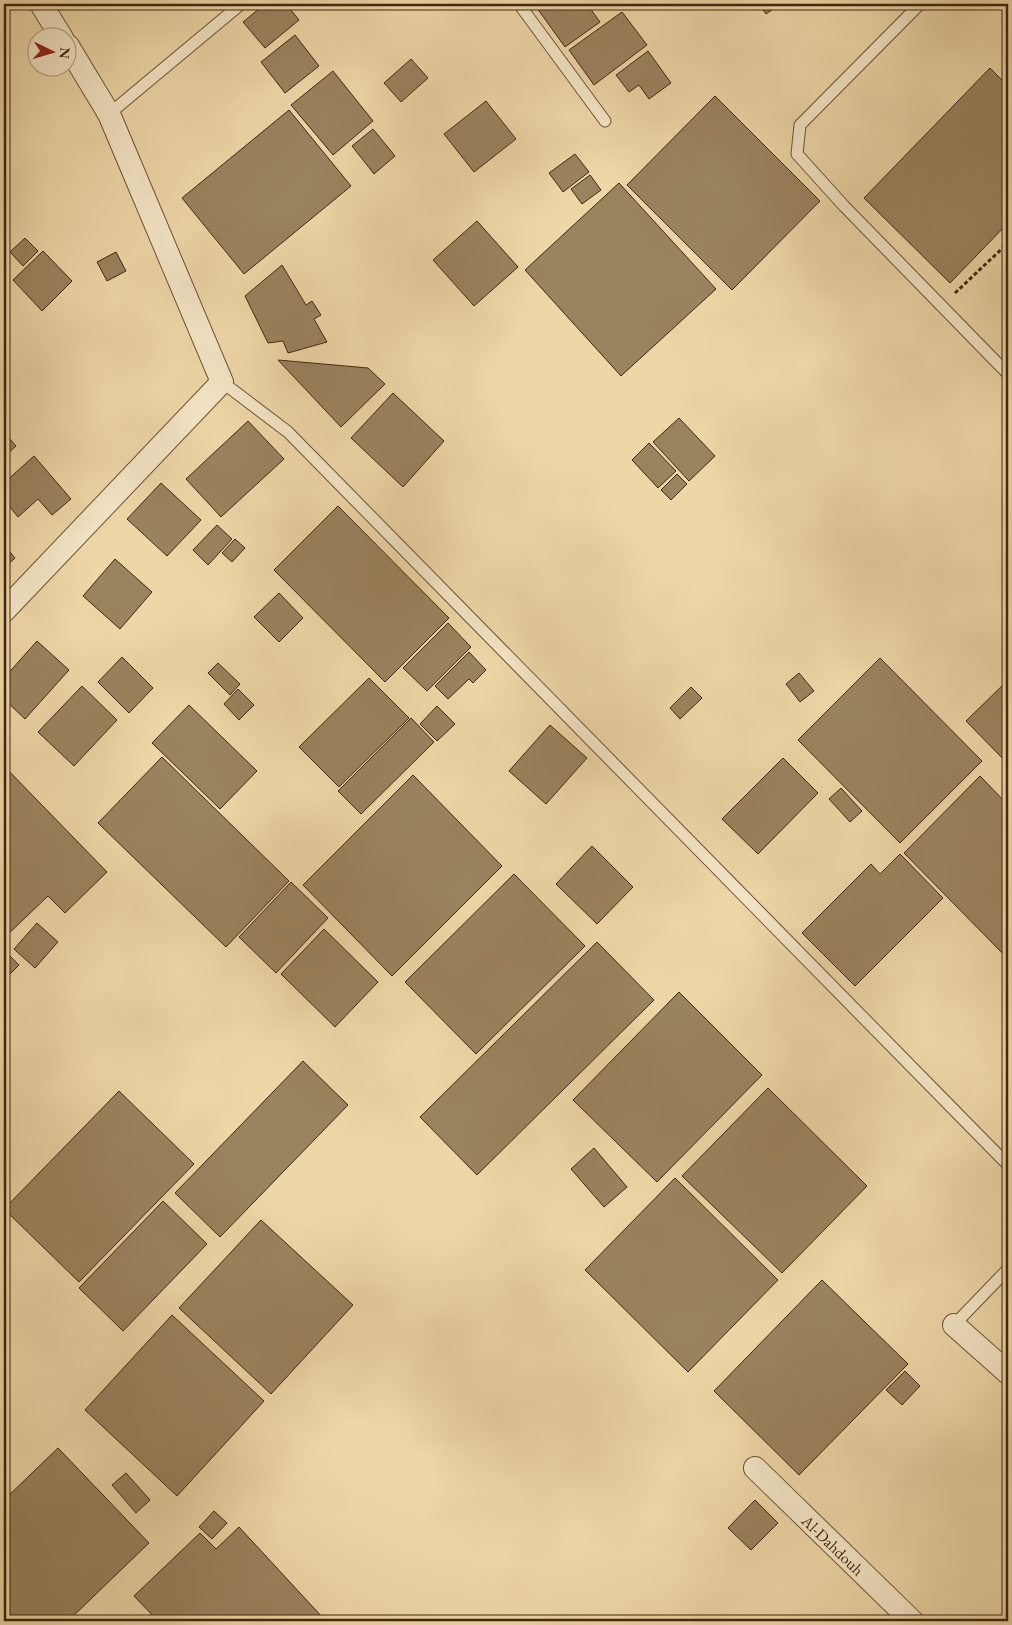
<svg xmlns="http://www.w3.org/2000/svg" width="1012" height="1625" font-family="'EB Garamond',serif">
  <rect width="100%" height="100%" fill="#eed7a7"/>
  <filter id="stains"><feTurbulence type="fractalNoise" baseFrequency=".004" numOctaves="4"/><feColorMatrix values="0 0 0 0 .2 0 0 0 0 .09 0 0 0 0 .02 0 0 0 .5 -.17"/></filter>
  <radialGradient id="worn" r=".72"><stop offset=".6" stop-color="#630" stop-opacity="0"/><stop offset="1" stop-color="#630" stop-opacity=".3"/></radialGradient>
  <g fill="#9a835f" stroke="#402710">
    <polygon points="265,4 286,4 299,20 265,48 243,22"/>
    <polygon points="534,4 587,4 600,22 565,47"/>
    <polygon points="759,4 780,4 766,14"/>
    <polygon points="622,12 647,45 594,85 569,50"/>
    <polygon points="295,35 319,66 285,93 261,62"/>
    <polygon points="648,51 671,83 649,99 639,85 629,92 616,75"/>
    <polygon points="411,59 428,78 401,102 384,83"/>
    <polygon points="990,68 1008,86 1008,223 950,283 864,198"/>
    <polygon points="333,71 373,121 333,155 291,105"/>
    <polygon points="715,96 820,201 732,290 627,185"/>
    <polygon points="486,101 516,139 474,172 444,134"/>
    <polygon points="289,110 351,186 244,274 182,198"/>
    <polygon points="373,129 395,156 374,174 352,146"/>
    <polygon points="575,154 589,172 563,192 549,173"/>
    <polygon points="590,175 601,190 582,204 571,189"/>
    <polygon points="619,183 716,289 621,376 525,270"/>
    <polygon points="477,221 518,267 474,306 433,260"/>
    <polygon points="25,238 38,251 23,266 10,252"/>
    <polygon points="43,251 72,281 42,311 13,280"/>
    <polygon points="116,252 126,271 107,281 97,262"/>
    <polygon points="282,265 306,305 312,301 321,315 314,319 327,342 288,353 283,341 268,343 245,296"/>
    <polygon points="1008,266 1008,278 1002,272"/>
    <polygon points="278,360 368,368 385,384 341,427"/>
    <polygon points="393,393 444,441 403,487 351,438"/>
    <polygon points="679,418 715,456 689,481 653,442"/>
    <polygon points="248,421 284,459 221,517 186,479"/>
    <polygon points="4,432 16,446 4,457"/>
    <polygon points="649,443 676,471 658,488 632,460"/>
    <polygon points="34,456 71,499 52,515 38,499 18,517 4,500 4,483"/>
    <polygon points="677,474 687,484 671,500 661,490"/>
    <polygon points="161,483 201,520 167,556 127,519"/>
    <polygon points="338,506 449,618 385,682 274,570"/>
    <polygon points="217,525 232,539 208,565 193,550"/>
    <polygon points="235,539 245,548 232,562 222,553"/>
    <polygon points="4,545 15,558 4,568"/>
    <polygon points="115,559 152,592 120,629 83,596"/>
    <polygon points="279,593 303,618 279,642 254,617"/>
    <polygon points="448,623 471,647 427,691 403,668"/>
    <polygon points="37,641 69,670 25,719 4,699 4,678"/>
    <polygon points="469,652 486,670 473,683 469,679 448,699 435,686"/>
    <polygon points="122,657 153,688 129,713 98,682"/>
    <polygon points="880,658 982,761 900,843 798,740"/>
    <polygon points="218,663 240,684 230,695 208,673"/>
    <polygon points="799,673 814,691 800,702 786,684"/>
    <polygon points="369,678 409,718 339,787 299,747"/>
    <polygon points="1008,680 1008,764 966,721"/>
    <polygon points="82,686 117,720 74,766 38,732"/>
    <polygon points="691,687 702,698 680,719 670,708"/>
    <polygon points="238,689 254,705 239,720 224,704"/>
    <polygon points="189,705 257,771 220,809 152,743"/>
    <polygon points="437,706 455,724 437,741 420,724"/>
    <polygon points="411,718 434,742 361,814 338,791"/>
    <polygon points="550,725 587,758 546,804 509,771"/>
    <polygon points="162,757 289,881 226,947 98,823"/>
    <polygon points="783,758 818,793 758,854 722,819"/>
    <polygon points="4,766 107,872 65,913 48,896 4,938"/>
    <polygon points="413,775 502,866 392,976 303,885"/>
    <polygon points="980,776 1008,805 1008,959 904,853"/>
    <polygon points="841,788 862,811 850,822 829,799"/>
    <polygon points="592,846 633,887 597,924 556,884"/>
    <polygon points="900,854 943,898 855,986 802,933 871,864 880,874"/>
    <polygon points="514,874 585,946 476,1054 405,982"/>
    <polygon points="291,882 328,918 276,973 239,937"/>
    <polygon points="37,923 58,942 35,968 14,949"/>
    <polygon points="324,929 378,982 335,1027 281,974"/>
    <polygon points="597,942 654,1000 477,1175 420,1117"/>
    <polygon points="4,950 19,965 4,980"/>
    <polygon points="679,992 762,1075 657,1182 573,1100"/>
    <polygon points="303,1061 348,1105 220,1237 175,1193"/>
    <polygon points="768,1088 867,1186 782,1273 682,1176"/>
    <polygon points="119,1091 194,1164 79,1282 4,1209"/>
    <polygon points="594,1148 627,1187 604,1207 571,1169"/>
    <polygon points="675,1178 778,1280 688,1372 585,1270"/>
    <polygon points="163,1201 207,1244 123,1331 79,1288"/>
    <polygon points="261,1220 353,1305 271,1394 179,1308"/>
    <polygon points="822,1280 908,1364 799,1475 714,1391"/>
    <polygon points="172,1315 264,1401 177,1496 85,1410"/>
    <polygon points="905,1371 920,1386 902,1405 886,1390"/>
    <polygon points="58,1448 149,1543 68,1621 4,1621 4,1500"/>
    <polygon points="126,1473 150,1500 136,1513 112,1485"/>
    <polygon points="755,1500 778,1523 751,1550 728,1528"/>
    <polygon points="214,1511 227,1523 212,1539 199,1527"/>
    <polygon points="239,1527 324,1619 322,1621 158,1621 134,1596 200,1533 216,1549"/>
  </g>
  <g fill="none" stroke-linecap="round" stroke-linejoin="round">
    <g stroke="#6c5336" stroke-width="13">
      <g id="lane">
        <polyline points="519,4 605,121"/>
        <polyline points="920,4 800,125 797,154 844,206 1008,374"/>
        <polyline points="109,114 241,4"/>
        <polyline points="222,382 288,432 1008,1165"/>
        <polyline points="954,1325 1008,1269"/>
      </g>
    </g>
    <g stroke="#6c5336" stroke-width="24">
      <g id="street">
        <polyline points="41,4 62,38"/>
        <polyline points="4,611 222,382 109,114 68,46"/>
        <polyline points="954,1325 1008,1373"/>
        <polyline points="755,1468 912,1621"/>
      </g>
    </g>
    <polyline stroke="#402710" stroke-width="3" stroke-dasharray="4 2.5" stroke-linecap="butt" points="955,293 1008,243"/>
    <use href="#lane" stroke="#f4e5c6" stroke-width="11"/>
    <use href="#street" stroke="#f4e5c6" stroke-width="22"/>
  </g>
  <g text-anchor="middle" stroke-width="5" stroke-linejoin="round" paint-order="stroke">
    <g font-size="16" fill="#402710" stroke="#f4e5c6">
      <text transform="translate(833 1545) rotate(44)" y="6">Al-Dahdouh</text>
    </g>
  </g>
  <rect width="1012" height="1625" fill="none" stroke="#eed7a7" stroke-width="20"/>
  <rect x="5" y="5" width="1002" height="1615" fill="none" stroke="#402710" stroke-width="2.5"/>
  <rect x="10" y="10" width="992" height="1605" fill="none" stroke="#402710"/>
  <g transform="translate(52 52) rotate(95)"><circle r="24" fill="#f4e5c6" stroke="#ac997d"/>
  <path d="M0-4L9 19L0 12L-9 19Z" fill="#8f2418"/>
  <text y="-8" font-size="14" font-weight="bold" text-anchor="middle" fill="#402710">N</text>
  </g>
  <rect width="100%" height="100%" filter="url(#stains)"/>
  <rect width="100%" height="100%" fill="url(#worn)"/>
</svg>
